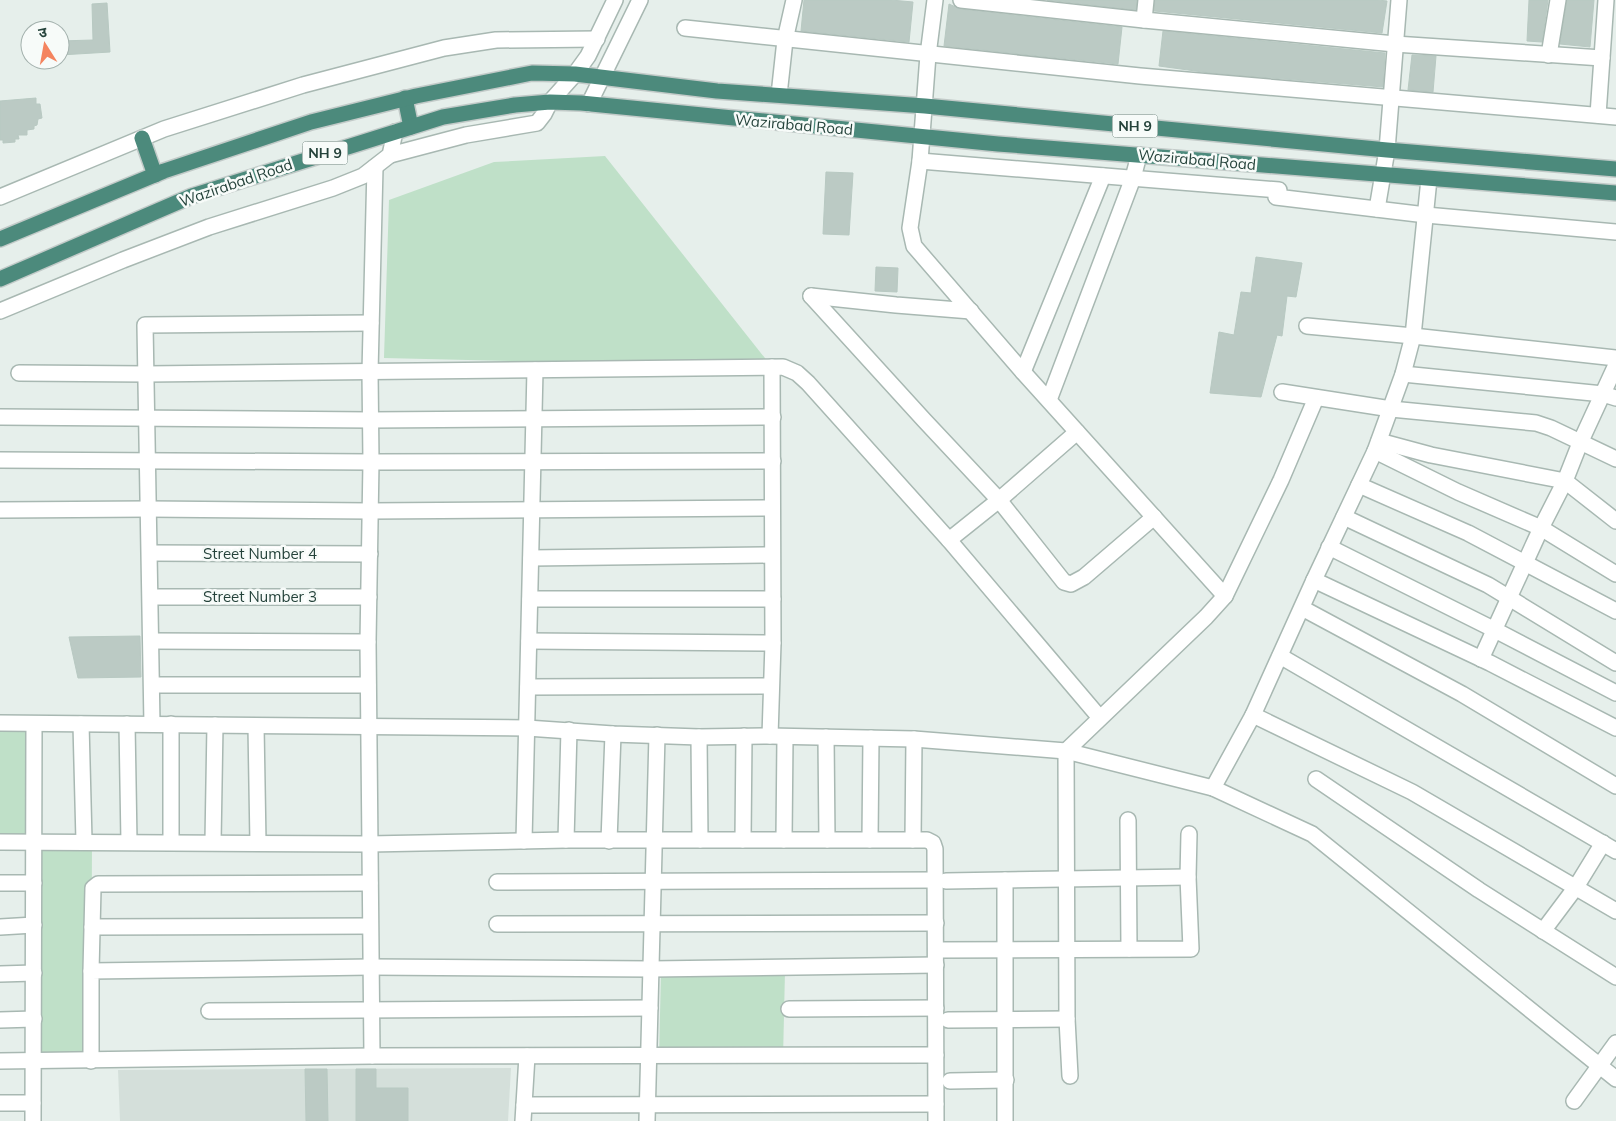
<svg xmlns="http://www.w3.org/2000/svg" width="1616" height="1121" font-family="Mulish,'Noto Sans Devanagari',sans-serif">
  <rect width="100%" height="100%" fill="#e6efeb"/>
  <polygon fill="#d4dfda" points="511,1068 508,1121 120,1121 118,1070"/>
  <g fill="#bfe0c8">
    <polygon points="605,156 772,367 384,358 389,200 494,162"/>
    <polygon points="0,724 34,724 34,841 92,841 91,1061 34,1060 34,842 0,842"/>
    <polygon points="785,971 783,1059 659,1059 661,972"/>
  </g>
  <g fill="#bbcac4" stroke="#b8c9c2">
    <polygon points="804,0 891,0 913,2 909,42 801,31"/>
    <polygon points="1047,0 1137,0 1136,10"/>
    <polygon points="1155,0 1378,0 1387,1 1382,33 1154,11"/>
    <polygon points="1529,0 1548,0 1542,42 1527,41"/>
    <polygon points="1567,0 1594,0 1590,47 1560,44"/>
    <polygon points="107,3 110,52 60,55 60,41 93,40 92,4"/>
    <polygon points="949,4 960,9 1122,27 1118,64 944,46"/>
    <polygon points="1163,31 1385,53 1383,87 1210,73 1159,66"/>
    <polygon points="1412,55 1436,56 1433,92 1408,90"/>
    <polygon points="36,98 36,104 40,104 42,118 38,119 37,125 34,126 34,129 27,130 27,135 18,135 19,139 15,139 15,142 3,143 3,140 0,140 0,101"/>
    <polygon points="826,172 853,173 849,235 823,234"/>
    <polygon points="1256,257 1302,263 1296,297 1287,296 1282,336 1277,335 1261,397 1210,393 1219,332 1234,335 1241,292 1251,293"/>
    <polygon points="876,267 898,268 897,292 875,291"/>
    <polygon points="140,636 141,677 78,678 69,637"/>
    <polygon points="305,1069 327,1069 328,1121 306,1121"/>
    <polygon points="356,1069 376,1069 376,1088 408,1088 408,1121 356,1121"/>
  </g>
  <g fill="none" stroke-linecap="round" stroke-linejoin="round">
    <g stroke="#a8b8b2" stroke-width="18">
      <g id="minor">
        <polyline points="935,0 928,55 920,161 910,228 914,246 1023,372 1225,596"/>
        <polyline points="961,0 1144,20 1395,44 1602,58"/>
        <polyline points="1144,20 1146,0"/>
        <polyline points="685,28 1140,76 1616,117"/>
        <polyline points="1549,55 1558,0"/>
        <polyline points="779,95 785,40 794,0"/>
        <polyline points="589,104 640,0"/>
        <polyline points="1598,115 1606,0"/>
        <polyline points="920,161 1279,190 1276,197 1426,215 1616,232"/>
        <polyline points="1377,209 1387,150 1399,0"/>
        <polyline points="811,296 924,420 999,500 1064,582 1071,584 1084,577 1154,517"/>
        <polyline points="811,296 896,305 971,311"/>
        <polyline points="1307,326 1413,336 1616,358"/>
        <polyline points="1023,372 1103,176"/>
        <polyline points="19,373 147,374 783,367 797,373 808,383 949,540 1100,718"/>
        <polyline points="1403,374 1603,394 1616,398"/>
        <polyline points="1282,392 1391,409 1536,423 1551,428 1616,459"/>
        <polyline points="1049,400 1133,178 1139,155"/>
        <polyline points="0,417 370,420 773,417"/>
        <polyline points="1379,441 1431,455 1565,481 1616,521"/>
        <polyline points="1375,451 1458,492 1541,528 1616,574"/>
        <polyline points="0,460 371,462 773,461"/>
        <polyline points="1359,485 1468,533 1616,611"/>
        <polyline points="0,510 149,509 370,511 772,508"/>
        <polyline points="1344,517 1488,585 1616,663"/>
        <polyline points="949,540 999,500 1077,432"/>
        <polyline points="1329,547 1495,630 1616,693"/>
        <polyline points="150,553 370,554"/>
        <polyline points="531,558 772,555"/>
        <polyline points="1314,580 1490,663 1616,728"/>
        <polyline points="151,597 369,597"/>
        <polyline points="530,599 773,599"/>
        <polyline points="1302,608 1462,694 1616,786"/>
        <polyline points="152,641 368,642"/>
        <polyline points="529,641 773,643"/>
        <polyline points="1280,656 1616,851"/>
        <polyline points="1481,659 1541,528 1565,481 1580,443 1616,365"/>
        <polyline points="152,685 368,685"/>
        <polyline points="528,687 770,686"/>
        <polyline points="1253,715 1412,792 1616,911"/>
        <polyline points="81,724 84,841"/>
        <polyline points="127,724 129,842"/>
        <polyline points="152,724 145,325 371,323"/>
        <polyline points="171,724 171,842"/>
        <polyline points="256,726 258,843"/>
        <polyline points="770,736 773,643 772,367"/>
        <polyline points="699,737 700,840"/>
        <polyline points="826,737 827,840"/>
        <polyline points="1316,779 1479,890 1616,977"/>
        <polyline points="1213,788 1253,715 1314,580 1375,451 1403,374 1413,336 1429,179"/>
        <polyline points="1128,820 1129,949"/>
        <polyline points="566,840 569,730"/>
        <polyline points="743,840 744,736"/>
        <polyline points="784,840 785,737"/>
        <polyline points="870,840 871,738"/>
        <polyline points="913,840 914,739"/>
        <polyline points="524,841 535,370"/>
        <polyline points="609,841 613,734"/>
        <polyline points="0,842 369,844 566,840 927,840 933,843 935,849 936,1121"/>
        <polyline points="213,842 215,725"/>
        <polyline points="1005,880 1005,1121"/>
        <polyline points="946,881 1188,877"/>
        <polyline points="497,882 936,880"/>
        <polyline points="0,883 34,883"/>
        <polyline points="497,924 936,923"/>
        <polyline points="0,927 34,925"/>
        <polyline points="92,927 370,926"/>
        <polyline points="1543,931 1576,887 1603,843"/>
        <polyline points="936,950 1191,949 1188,877 1189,834"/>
        <polyline points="91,971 93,888 98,884 370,883"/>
        <polyline points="0,974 34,973"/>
        <polyline points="789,1009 936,1008"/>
        <polyline points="209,1011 650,1008"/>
        <polyline points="0,1020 34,1019"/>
        <polyline points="948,1020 1067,1019"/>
        <polyline points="372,1056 368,642 371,462 370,372 375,167"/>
        <polyline points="0,1061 372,1056 936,1055"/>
        <polyline points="91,1061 91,971 371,967 651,969 936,965"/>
        <polyline points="1070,1076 1067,1019 1066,751 1206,617 1225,596 1281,480 1316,398"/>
        <polyline points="950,1081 1006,1080"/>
        <polyline points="1574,1101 1616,1043"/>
        <polyline points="0,1103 33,1103"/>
        <polyline points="524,1105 936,1104"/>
        <polyline points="33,1121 34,724"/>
        <polyline points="523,1121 527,1056"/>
        <polyline points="647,1121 657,735"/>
      </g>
    </g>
    <g stroke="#a8b8b2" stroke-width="18">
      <g id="tertiary">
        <polyline points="390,155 466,135 537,123 544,114 550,102 575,74 588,56 615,0"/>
        <polyline points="0,197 164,129 303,85 444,48 496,40 597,39"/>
        <polyline points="0,311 123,260 209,227 333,188 363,176 390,155 395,132"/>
        <polyline points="0,723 527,728 613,734 699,737 770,736 914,739 1066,751 1213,788 1312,834 1616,1079"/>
      </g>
    </g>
    <g stroke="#c2cac8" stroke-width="18">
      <g id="trunk">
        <polyline points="405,98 411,127"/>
        <polyline points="142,138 155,175"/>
        <polyline points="0,239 164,171 311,122 416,96 532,73 575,74 717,91 925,106 1387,150 1616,169"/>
        <polyline points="0,279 192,196 443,117 515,105 550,102 581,103 998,144 1616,193"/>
      </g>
    </g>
    <use href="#minor" stroke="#fff" stroke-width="15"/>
    <use href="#tertiary" stroke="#fff" stroke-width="15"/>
    <use href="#trunk" stroke="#4c8a7c" stroke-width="15"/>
  </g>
  <g text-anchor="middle" stroke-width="5" stroke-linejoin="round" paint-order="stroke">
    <g fill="#f7fbf9" stroke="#637a73" stroke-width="1">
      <rect x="1112.5" y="114.5" width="45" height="23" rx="4"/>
      <rect x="302.5" y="141.5" width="45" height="23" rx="4"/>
    </g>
    <g font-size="14" font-weight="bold" fill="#24423a">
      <text x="1135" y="131">NH 9</text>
      <text x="325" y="158">NH 9</text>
    </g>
    <g font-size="15" fill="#24423a" stroke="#f7fbf9">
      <text transform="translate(794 125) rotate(5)" y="5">Wazirabad Road</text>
      <text transform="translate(1197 160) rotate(5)" y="5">Wazirabad Road</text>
      <text transform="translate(236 183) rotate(-19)" y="5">Wazirabad Road</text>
      <text x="260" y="559">Street Number 4</text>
      <text x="260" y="602">Street Number 3</text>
    </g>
  </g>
  <g transform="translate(45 45) rotate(349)"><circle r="24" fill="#f7fbf9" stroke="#a3b1ad"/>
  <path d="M0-4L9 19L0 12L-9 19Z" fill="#f4845f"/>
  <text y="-8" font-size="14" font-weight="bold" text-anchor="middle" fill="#24423a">उ</text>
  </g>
</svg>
